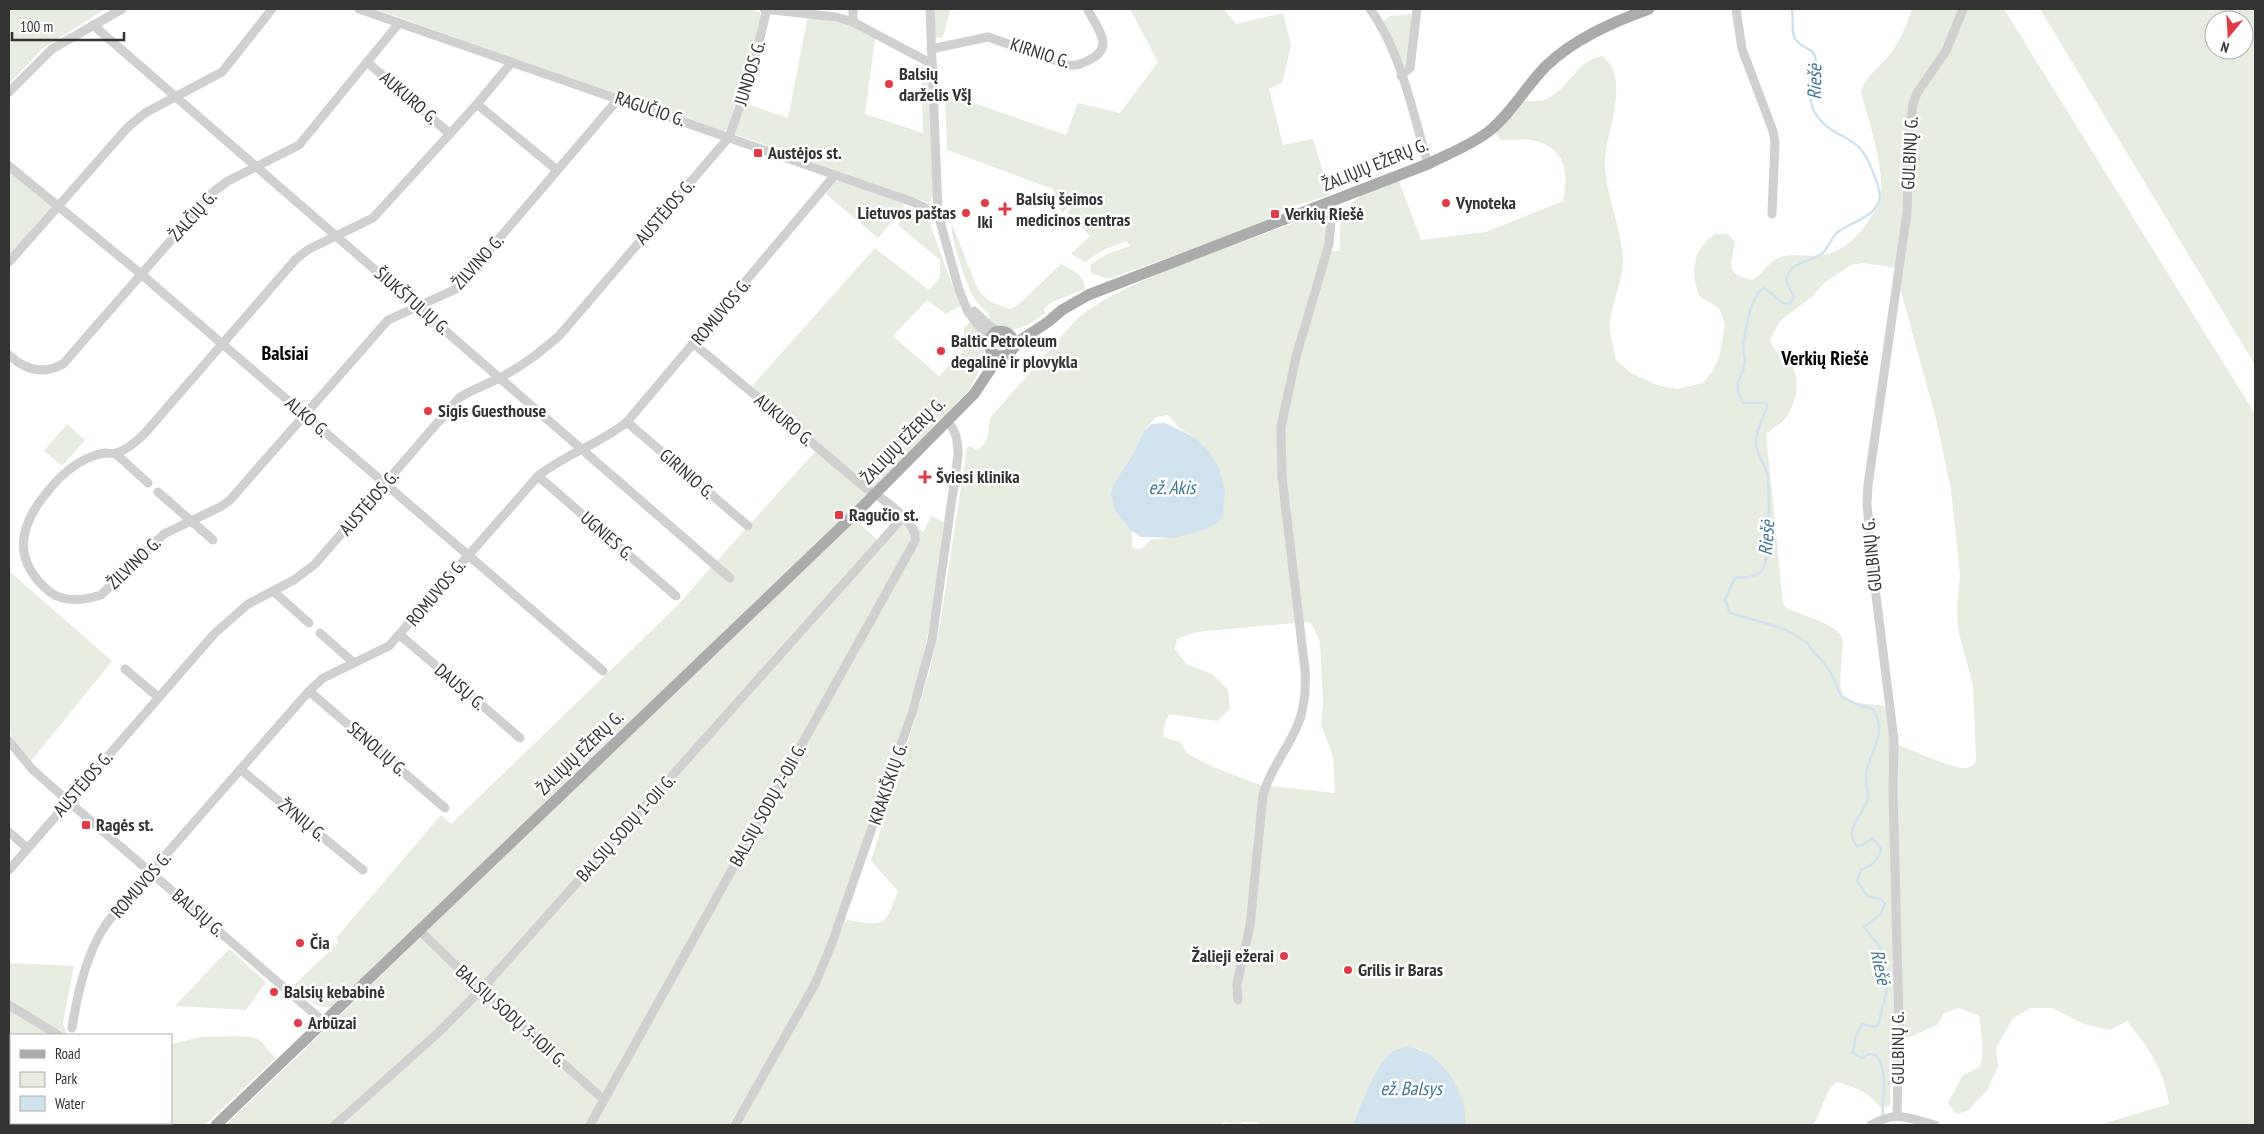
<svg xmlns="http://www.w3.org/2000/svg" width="2264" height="1134" font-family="'PT Sans Narrow',sans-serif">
  <rect width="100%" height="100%" fill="#fff"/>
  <g fill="#e6ecdf" fill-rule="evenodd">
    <polygon points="9,9 105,9 42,49 9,84"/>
    <polygon points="375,9 747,9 760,12 762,20 727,129 722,132"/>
    <polygon points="935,9 950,9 944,34 941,38 933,38"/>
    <polygon points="1130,9 1224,9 1236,24 1283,13 1291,46 1282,83 1269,89 1283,145 1313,139 1330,195 1284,209 1257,226 1108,279 1091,273 1090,265 1107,254 1130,246 1126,241 1105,249 1085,262 1071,254 1090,236 1067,212 1081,200 1079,197 1062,213 1053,189 947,150 945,93 1066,135 1078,103 1120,113 1158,62"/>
    <path d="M1912,9h92l251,405v711h-156l70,-21c-5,-35 -20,-55 -42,-83l-17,9 -26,-6 -32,-16h-21l-18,10 -17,30 2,18 -10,23 -20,22 -12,3 -8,-11 15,-28 17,-8c5,-16 1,-34 -1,-51l-20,-8 -15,5 -7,12 -47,21v60l-9,2c-14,-17 -24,-20 -44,-26l-7,5 -16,38h-348c-5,-38 -15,-57 -48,-77l-32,8 -19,35 -14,34h-95v-3h-15l-6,3 -13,-3 -2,3h-484l85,-151 21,-51 4,-3c38,7 37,5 50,-29l-27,-30 58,-187 11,-50 27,-176 3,-2 7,4c13,-6 11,-21 13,-32l86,-98c24,-21 51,-32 80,-45 51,-22 105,-40 158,-59l12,5 2,6 -4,24h16c0,-10 -1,-23 2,-32 6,-24 38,-31 57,-38l22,59 65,-8 77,-31c7,-34 0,-58 -39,-62 -8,0 -15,2 -23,1l-6,-7 28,-32c9,0 19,1 27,-4 20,-11 28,-37 52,-41 31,23 2,78 3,109 1,30 16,63 18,93 1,19 -11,44 -13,64 -1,12 4,26 6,38l15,13 26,12 20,4 26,-6 11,-14 6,-15 5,-30 -6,-16 -20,-12 -4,-14 -1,-13 3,-15 10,-14 8,-6h13l7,8 -4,21 1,7 6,6 14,4c11,-6 16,-18 26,-22 15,-6 36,1 53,-5 19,-7 31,-21 41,-38 3,-4 7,-9 8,-14 6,-31 -11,-78 -19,-109 5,-18 23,-28 33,-43 8,-13 13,-26 18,-40zM1862,263l42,6 -4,19 36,131 15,71 9,85 -3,31 1,24 15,55 3,76c-2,3 -4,6 -9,7 -13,2 -62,-21 -77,-27l-4,-35c-51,-5 -47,-4 -44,-53 1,-7 2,-13 -2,-19 -7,-10 -40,-20 -52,-25l-5,-5 -17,-170c5,-5 13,-9 18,-14 12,-15 19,-42 5,-58 -10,-10 -14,-8 -19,-23l10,-18 33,-25 11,-13 27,-18zM1168,415l11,13 15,9 -20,101 -23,1c-6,7 -9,13 -19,9v-17l-18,-48 19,-29 11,-23 12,-14zM1306,622l5,1 9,19 3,61 -2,22 12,31 2,37 -75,-8 -49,-19 -23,-12 -8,-12 -17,-5 2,-14 4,-9 48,7 13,-12 -2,-19 -16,-16 -26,-10 -11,-15 2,-10 19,-7z"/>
    <path d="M2040,9h215v356zM2214,20h30v30h-30z"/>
    <polygon points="1411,14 1414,19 1408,66 1403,66 1383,22 1389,16"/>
    <polygon points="808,16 853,26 875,39 865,114 923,133 921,64 928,78 933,196 929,203 734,134 744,103 788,118"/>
    <polygon points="9,160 57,200 9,256"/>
    <polygon points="839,181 903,203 904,207 878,238 826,194 835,182"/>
    <path d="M913,209l8,2 8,10 28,77 5,7 -16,9 -19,-14 -34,36 46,40 25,-26v-23l8,-7 12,16v25l-15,29 -19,21 -71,72 -545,523c-17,6 -29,-10 -41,-20l46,-44 -3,-4 105,-123 10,9 223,-215 146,-163 -67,-58v-3l122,-137 54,42 11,-13v-17l-42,-35z"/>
    <path d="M952,224l25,63c8,14 18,17 33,22l8,-4 43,-41c11,5 24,12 24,25l-35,14 -6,6 1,4c-18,14 -34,23 -56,10v-9c-6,-6 -12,-11 -16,-18 -7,-12 -24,-62 -21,-72z"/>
    <polygon points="67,424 85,440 62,466 44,451"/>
    <polygon points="904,514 923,532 931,516 944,522 930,623 918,679 872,820 821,961 808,990 729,1125 226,1125 854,519 878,540"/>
    <polygon points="9,571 112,661 31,761 9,733"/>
    <polygon points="229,949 266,982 246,1010 175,1006"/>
    <polygon points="9,963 74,966 63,1023 66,1032 71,1035 11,1035 11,1123 31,1123 29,1125 9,1125"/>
    <path d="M238,1036c28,1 20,5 38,22l-71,67h-131l2,-2h95v-79l30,-7z"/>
  </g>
  <g fill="#cfe2ee">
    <polygon points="1165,423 1194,437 1208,450 1219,467 1225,491 1223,516 1219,522 1204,530 1174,538 1141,537 1132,531 1115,511 1111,494 1114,483 1133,454 1144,431 1152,424"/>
    <path d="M1407,1047c26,2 47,28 55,51 3,8 3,19 4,27h-113c9,-22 18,-49 33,-68 6,-7 13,-8 21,-10z"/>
  </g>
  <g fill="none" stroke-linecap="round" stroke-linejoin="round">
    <path stroke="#cfe2ee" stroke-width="2.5" d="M1792,9c3,24 -6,30 20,42 13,15 -12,42 5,65 19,26 41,15 55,54 3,8 8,18 8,26 -1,20 -29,26 -42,36 -8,6 -9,18 -18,23 -14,8 -31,7 -34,26l8,16 -4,7 -7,-1 -19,-15c-14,7 -19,44 -21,58 0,5 2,11 2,16 -2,18 -14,18 -2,41h23l1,4c-4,12 -12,25 -11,37 1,11 8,19 11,29 3,13 2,87 -4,96 -6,9 -19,8 -28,9l-10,21 5,14 45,13 15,6 16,10 24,29 11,25 19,10 13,3c16,26 -4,41 -7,66 -1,9 4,17 1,26 -5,15 -24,29 -10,45l6,-1 10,-7 8,11c-2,11 -9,17 -20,21l-4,11 10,15 14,3 4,5 -5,11 -16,12 16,20 2,6 -1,22 6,15 -9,35 -3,2 -13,-3 -6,12 -3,17 9,5 7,-4 7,1c14,20 5,39 7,61"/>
    <g stroke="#d0d0d0" stroke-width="9">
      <polyline points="359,9 913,202 938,214"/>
      <polyline points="764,9 836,17 853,22 932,64"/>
      <polyline points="930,9 938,214 959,290 968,312 989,339"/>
      <path d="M1370,9c31,42 43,105 58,155"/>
      <polyline points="1736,9 1742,49 1773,131 1775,142 1772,214"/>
      <polyline points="853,22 853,9"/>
      <polyline points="93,25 730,578"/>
      <path d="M931,49l57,-12 81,28c9,1 14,-2 22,-6 24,-12 6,-31 -3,-49"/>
      <polyline points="367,62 450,134"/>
      <path d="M512,62l-35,42 -104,114 -64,31 -13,10 -151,174c-8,8 -17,16 -28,20 -4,1 -8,0 -12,0 -9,1 -20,6 -28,11 -13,8 -24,20 -33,32 -27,34 -30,67 6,96 14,11 35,8 51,3l63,-61 58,-28 8,-6 158,-180 68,-31 163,-191"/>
      <polyline points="1401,76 1410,68 1417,9"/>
      <polyline points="9,92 52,49 122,9"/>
      <polyline points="477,104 557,170"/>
      <polyline points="9,166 141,274 603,671"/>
      <polyline points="9,262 128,127 145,113 222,72 272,9"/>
      <polyline points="974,311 992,328 999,331"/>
      <path d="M9,355c16,15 34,20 54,9l150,-172 15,-11 71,-36 100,-122"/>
      <polyline points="627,422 748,526"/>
      <polyline points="115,453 148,483"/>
      <polyline points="538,476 676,596"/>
      <polyline points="158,492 213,540"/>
      <polyline points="273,591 309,623"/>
      <polyline points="320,633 354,663"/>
      <polyline points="400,635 520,738"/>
      <polyline points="125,669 158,697"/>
      <polyline points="309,691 445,808"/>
      <polyline points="9,741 32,769 69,802 324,1022"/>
      <polyline points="240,769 363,870"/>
      <polyline points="9,832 27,848"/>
      <path d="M9,870l205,-236 34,-30 46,-24 21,-16 144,-166c13,-9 28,-13 42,-21 22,-11 39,-25 58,-41l170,-199 22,-63 16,-65"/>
      <polyline points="420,931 481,990 604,1100"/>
      <path d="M1238,1000l-1,-16 13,-58 13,-131c7,-26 25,-46 35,-71 7,-17 8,-36 7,-54l-23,-193 -1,-50 15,-70 33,-113 2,-23 -5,-17"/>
      <polyline points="9,1005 58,1035"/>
      <path d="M72,1028c5,-33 13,-70 31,-99 7,-11 16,-20 24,-30l182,-208 14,-13 66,-32 149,-170c27,-22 62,-32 89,-54l208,-247"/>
      <polyline points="1897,1116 1899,1024 1893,791 1894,740 1873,571 1867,504 1868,485 1907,213 1909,135 1913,104 1917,93 1946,51 1963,9"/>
      <polyline points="95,1123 95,1125"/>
      <polyline points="335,1125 438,1033 481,990 903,517"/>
      <path d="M590,1125l325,-584c3,-18 -32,-43 -47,-51l-174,-146"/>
      <path d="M735,1125l80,-141 17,-41 81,-233 19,-70 26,-184c0,-13 -1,-25 -11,-35"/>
      <path d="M1871,1125c27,-15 35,-7 64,0"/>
    </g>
    <g stroke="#ababab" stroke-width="11">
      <path d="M1014,347c0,-12 -8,-18 -19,-15l-6,7 2,13 7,4 10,-1 11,-14 29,-19 14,-12 26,-15 340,-131c20,-10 43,-19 60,-32 23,-18 38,-46 58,-66 28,-27 67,-44 103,-57"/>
      <polyline points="216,1125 862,507 974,394 994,364 1002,357"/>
    </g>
  </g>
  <g fill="#e63946" stroke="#fff" stroke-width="2">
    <circle cx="889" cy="84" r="5"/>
    <rect x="753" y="148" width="10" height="10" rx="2.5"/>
    <circle cx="985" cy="203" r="5"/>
    <circle cx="1446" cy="203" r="5"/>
    <path d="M1002.5 201.5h5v5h5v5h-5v5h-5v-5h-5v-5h5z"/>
    <circle cx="966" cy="213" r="5"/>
    <rect x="1270" y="209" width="10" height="10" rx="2.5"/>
    <circle cx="941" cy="351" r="5"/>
    <circle cx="428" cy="411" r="5"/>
    <path d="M922.5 469.5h5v5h5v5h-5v5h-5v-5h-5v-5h5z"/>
    <rect x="834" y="510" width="10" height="10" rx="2.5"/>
    <rect x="81" y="820" width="10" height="10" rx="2.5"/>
    <circle cx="300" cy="943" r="5"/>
    <circle cx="1284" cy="956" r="5"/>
    <circle cx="1348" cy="970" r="5"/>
    <circle cx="274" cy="992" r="5"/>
    <circle cx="298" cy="1023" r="5"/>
  </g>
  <g text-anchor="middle" stroke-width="5" stroke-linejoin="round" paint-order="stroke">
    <g font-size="18" fill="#333" stroke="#fff">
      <text transform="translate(1040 53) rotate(18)" y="6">KIRNIO G.</text>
      <text transform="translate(750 73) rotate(-73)" y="6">JUNDOS G.</text>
      <text transform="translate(409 98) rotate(41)" y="6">AUKURO G.</text>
      <text transform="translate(650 109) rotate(19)" y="6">RAGUČIO G.</text>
      <text transform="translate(1910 153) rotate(-87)" y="6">GULBINŲ G.</text>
      <text transform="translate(1375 165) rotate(-22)" y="6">ŽALIŲJŲ EŽERŲ G.</text>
      <text transform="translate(665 212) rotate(-49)" y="6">AUSTĖJOS G.</text>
      <text transform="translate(193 216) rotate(-48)" y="6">ŽALČIŲ G.</text>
      <text transform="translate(478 262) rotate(-48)" y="6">ŽILVINO G.</text>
      <text transform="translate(412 301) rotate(41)" y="6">ŠIUKŠTULIŲ G.</text>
      <text transform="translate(721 312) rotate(-50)" y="6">ROMUVOS G.</text>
      <text transform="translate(307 417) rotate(41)" y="6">ALKO G.</text>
      <text transform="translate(784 420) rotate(40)" y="6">AUKURO G.</text>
      <text transform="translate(903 441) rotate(-46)" y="6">ŽALIŲJŲ EŽERŲ G.</text>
      <text transform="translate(687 474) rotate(41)" y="6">GIRINIO G.</text>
      <text transform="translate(369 503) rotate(-49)" y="6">AUSTĖJOS G.</text>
      <text transform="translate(607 536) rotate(41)" y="6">UGNIES G.</text>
      <text transform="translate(1872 555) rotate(-96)" y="6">GULBINŲ G.</text>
      <text transform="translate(134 563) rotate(-44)" y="6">ŽILVINO G.</text>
      <text transform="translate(436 593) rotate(-50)" y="6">ROMUVOS G.</text>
      <text transform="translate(460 687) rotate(41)" y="6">DAUSŲ G.</text>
      <text transform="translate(377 749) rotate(41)" y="6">SENOLIŲ G.</text>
      <text transform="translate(580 753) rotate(-44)" y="6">ŽALIŲJŲ EŽERŲ G.</text>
      <text transform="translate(83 784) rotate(-49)" y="6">AUSTĖJOS G.</text>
      <text transform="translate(888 784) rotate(-71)" y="6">KRAKIŠKIŲ G.</text>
      <text transform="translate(768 805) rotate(-61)" y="6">BALSIŲ SODŲ 2-OJI G.</text>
      <text transform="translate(302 820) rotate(39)" y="6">ŽYNIŲ G.</text>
      <text transform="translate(626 828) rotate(-48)" y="6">BALSIŲ SODŲ 1-OJI G.</text>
      <text transform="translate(141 885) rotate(-49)" y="6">ROMUVOS G.</text>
      <text transform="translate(198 913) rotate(41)" y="6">BALSIŲ G.</text>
      <text transform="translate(511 1016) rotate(42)" y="6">BALSIŲ SODŲ 3-IOJI G.</text>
      <text transform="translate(1898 1048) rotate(-90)" y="6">GULBINŲ G.</text>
    </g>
    <g font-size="18" font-weight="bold" fill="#333" stroke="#fff" text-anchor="start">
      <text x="899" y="80">Balsių<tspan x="899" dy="21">darželis VšĮ</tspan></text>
      <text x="768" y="159">Austėjos st.</text>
      <text x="1016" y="205">Balsių šeimos<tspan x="1016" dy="21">medicinos centras</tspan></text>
      <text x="1456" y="209">Vynoteka</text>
      <text x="956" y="219" text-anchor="end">Lietuvos paštas</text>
      <text x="1285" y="220">Verkių Riešė</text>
      <text x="985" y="228" text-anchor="middle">Iki</text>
      <text x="951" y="347">Baltic Petroleum<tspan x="951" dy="21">degalinė ir plovykla</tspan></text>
      <text x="438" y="417">Sigis Guesthouse</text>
      <text x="936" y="483">Šviesi klinika</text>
      <text x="849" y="521">Ragučio st.</text>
      <text x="96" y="831">Ragės st.</text>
      <text x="310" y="949">Čia</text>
      <text x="1274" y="962" text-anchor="end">Žalieji ežerai</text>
      <text x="1358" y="976">Grilis ir Baras</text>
      <text x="284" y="998">Balsių kebabinė</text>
      <text x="308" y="1029">Arbūzai</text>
    </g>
    <g font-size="19" font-style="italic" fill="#3f7597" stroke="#fff">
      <text transform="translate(1814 82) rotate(-89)" y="7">Riešė</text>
      <text x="1172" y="494">ež. Akis</text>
      <text transform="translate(1766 538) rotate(-86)" y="7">Riešė</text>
      <text transform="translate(1881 967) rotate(78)" y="7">Riešė</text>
      <text x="1411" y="1095">ež. Balsys</text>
    </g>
    <g font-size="20" font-weight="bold" fill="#000" stroke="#fff">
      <text x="285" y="360">Balsiai</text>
      <text x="1825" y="365">Verkių Riešė</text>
    </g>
  </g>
  <rect width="2264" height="1134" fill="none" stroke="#333333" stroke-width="20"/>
  <rect x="10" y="1034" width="162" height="90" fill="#ffffff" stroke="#adadad"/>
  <rect x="20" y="1050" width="25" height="8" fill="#ababab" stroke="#adadad"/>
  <text x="55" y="1059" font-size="15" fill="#333333">Road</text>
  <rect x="20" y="1072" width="25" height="15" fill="#e6ecdf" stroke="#adadad"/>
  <text x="55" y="1084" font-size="15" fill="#333333">Park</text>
  <rect x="20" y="1096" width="25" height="15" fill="#cfe2ee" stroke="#adadad"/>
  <text x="55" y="1109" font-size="15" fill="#333333">Water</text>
  <g transform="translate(2229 35) rotate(198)"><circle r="24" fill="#ffffff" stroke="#adadad"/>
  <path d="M0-4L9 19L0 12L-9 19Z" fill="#e63946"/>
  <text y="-8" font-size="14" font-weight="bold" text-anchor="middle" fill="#333333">N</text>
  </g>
  <path d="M12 32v8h112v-8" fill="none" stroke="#333333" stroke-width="2.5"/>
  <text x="20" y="32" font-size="15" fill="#333333" stroke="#ffffff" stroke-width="4" paint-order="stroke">100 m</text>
</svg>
